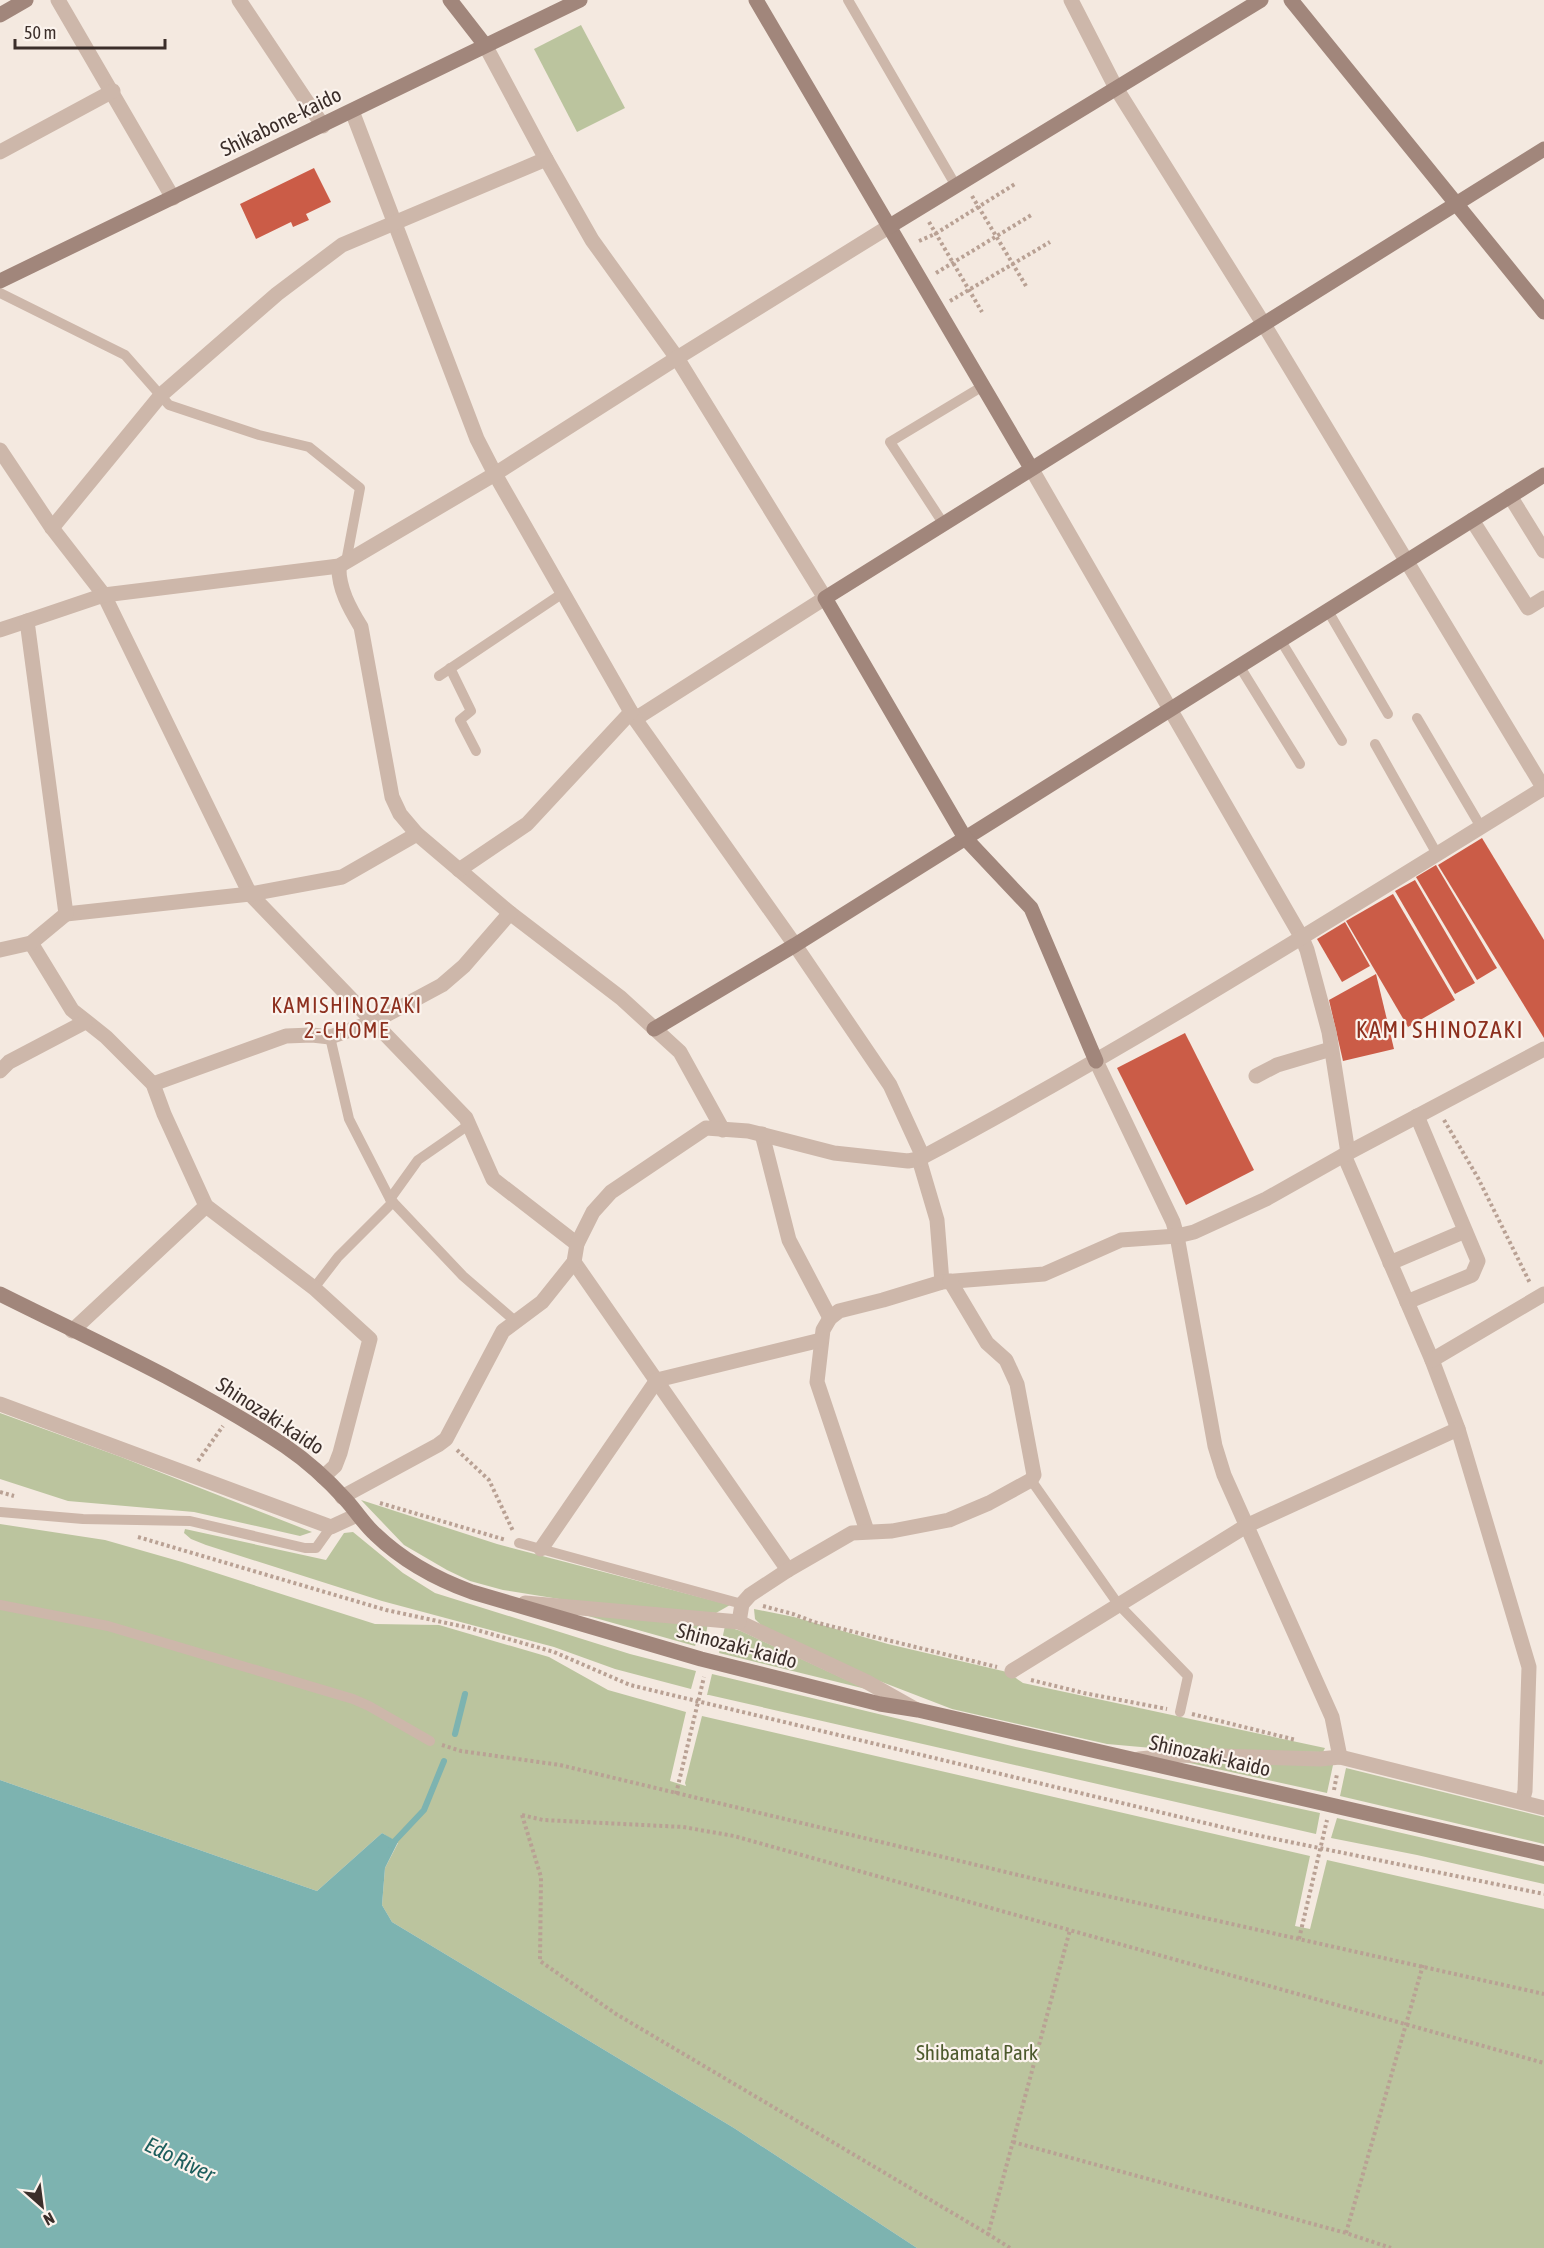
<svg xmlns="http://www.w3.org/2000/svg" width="1544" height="2248" font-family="'Asap Condensed',sans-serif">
  <rect width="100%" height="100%" fill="#f4e9e0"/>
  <g fill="#bbc49e">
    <polygon points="581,25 625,108 577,132 534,49"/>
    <polygon points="0,1413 121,1457 312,1532 300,1536 194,1512 68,1501 0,1479"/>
    <polygon points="361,1500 497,1544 730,1605 716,1613 584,1603 503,1590 470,1581 447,1570 404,1545"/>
    <polygon points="0,1524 105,1540 182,1562 375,1624 439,1625 549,1657 608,1690 686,1712 670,1781 686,1786 685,1783 702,1716 1310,1856 1295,1926 1310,1929 1327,1860 1544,1909 1544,2248 917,2248 734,2128 392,1922 382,1905 385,1868 398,1843 382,1833 317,1891 0,1780"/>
    <polygon points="185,1529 326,1560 344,1533 353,1532 403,1573 435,1593 630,1654 696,1671 691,1689 615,1669 554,1647 382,1601 206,1545 191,1539 184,1533"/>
    <polygon points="754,1609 794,1617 888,1644 1007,1672 1023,1683 1325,1748 1323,1752 1186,1751 1107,1744 952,1709 869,1677 761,1625 755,1619"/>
    <polygon points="581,1614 708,1623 704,1645 696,1644 695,1646"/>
    <polygon points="725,1626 741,1631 866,1689 719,1653"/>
    <polygon points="712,1674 1016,1747 1320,1813 1316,1834 709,1695 707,1695"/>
    <polygon points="1185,1762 1333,1765 1327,1793"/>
    <polygon points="1346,1768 1544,1817 1544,1844 1340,1796"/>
    <polygon points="1337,1818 1544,1866 1544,1884 1417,1855 1331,1838"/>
  </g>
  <polygon fill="#7db3b0" points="0,1780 317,1891 382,1833 398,1842 385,1868 382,1905 392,1922 734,2128 917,2248 0,2248"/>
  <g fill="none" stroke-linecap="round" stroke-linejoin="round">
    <g stroke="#7db3b0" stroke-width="6">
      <polyline points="455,1734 465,1694"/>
      <polyline points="391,1845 424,1810 444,1761"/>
    </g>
  </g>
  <g fill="#cb5c47">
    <polygon points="314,168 331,202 306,214 309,220 293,227 291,222 256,239 240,204"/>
    <polygon points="1482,838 1544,940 1544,1038 1438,865"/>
    <polygon points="1436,865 1497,968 1477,980 1416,877"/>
    <polygon points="1415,880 1475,983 1455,994 1395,891"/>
    <polygon points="1393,894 1455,1000 1408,1027 1346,921"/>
    <polygon points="1345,922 1370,966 1342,982 1317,939"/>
    <polygon points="1376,974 1394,1049 1343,1061 1329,1000"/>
    <polygon points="1185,1033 1254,1170 1186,1205 1117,1068"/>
  </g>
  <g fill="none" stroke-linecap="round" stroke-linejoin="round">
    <g stroke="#b9a194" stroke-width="4" stroke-dasharray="3 3" stroke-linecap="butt">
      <polyline points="972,196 1026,286"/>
      <polyline points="929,222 982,312"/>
      <polyline points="919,241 935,234 1015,184"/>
      <polyline points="936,273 1033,214"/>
      <polyline points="950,301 1050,242"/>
      <polyline points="1444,1120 1478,1178 1530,1283"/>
      <polyline points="457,1450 489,1480 513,1531"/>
      <polyline points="198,1461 223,1426"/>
      <polyline points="0,1492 14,1496"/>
      <polyline points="380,1503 506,1540"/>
      <polyline points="138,1537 386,1610 470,1628 554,1652 630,1685 1251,1834 1544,1894"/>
      <polyline points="763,1606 793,1614 814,1622 997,1667"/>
      <polyline points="1031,1680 1084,1693 1167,1709"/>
      <polyline points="1192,1714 1296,1740"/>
      <polyline points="442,1745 461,1751 560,1765 1089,1892 1544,1994"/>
      <polyline points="1334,1790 1337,1774"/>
      <polyline points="676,1794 704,1677"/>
      <polyline points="522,1815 543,1820 683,1827 734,1836 1544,2063"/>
      <polyline points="522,1815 541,1877 540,1961 616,2014 988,2234"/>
      <polyline points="1299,1939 1327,1820"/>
      <polyline points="1013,2142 1346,2233 1391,2248"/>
      <polyline points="1346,2233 1423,1965"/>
      <polyline points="1010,2248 988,2234 1070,1930"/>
    </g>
    <g stroke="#cdb7aa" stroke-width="10">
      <polyline points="848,0 956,186"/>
      <polyline points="0,293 125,355 169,405 259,435 309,447 360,488 346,562"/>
      <polyline points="943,523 890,442 983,386"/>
      <polyline points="1328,611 1388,714"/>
      <polyline points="1281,641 1342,741"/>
      <polyline points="1240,667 1300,764"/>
      <polyline points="450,668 471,711 460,720 476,751"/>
      <polyline points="439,676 563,593"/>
      <polyline points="1417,718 1481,827"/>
      <polyline points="1375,744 1437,854"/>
      <polyline points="330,1037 349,1119 390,1199 463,1276 515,1321"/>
      <polyline points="390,1199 418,1160 470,1124"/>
      <polyline points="314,1288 338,1257 393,1202"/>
      <polyline points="1031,1480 1118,1604 1188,1676 1180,1712"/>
      <polyline points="0,1512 83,1519 190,1521 305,1548 316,1548 331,1527"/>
      <polyline points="519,1543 742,1604"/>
      <polyline points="0,1605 108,1626 353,1699 369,1706 430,1741"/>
    </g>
    <g stroke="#cdb7aa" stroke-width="15">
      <polyline points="58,0 173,198"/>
      <polyline points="239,0 323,126"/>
      <polyline points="1071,0 1116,88 1263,323 1544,789"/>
      <polyline points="485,45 546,159 592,240 677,358 825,598 635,719"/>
      <polyline points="352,111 477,439 495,474 635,719 795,945 890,1085 923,1157"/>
      <polyline points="0,152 113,91"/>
      <polyline points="0,450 52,528 104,595 250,894 466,1118 493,1179 577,1244"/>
      <polyline points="1031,468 1302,938 1307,950 1329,1032 1348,1153"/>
      <polyline points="1510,496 1544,551"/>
      <polyline points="1472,520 1528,608 1544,598"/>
      <polyline points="52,528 161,395 277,294 342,245 546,159"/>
      <path d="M339,566c-1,22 11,43 22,61l31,170 8,17 17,20 93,79 111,85 59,54 43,78"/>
      <polyline points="0,630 27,621"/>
      <polyline points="459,870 527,824 631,712"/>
      <polyline points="66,914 250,894 342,877 417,834"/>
      <polyline points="31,943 72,1010 106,1037 153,1084 164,1114 206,1206 314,1288 370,1339 340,1453 335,1466 323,1477"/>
      <polyline points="0,950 31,943 66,914 27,621 104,595 339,566 495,474 677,358 890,226"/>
      <polyline points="1096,1061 1173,1222 1177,1236 1215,1446 1224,1475 1332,1717 1340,1757"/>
      <polyline points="0,1071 9,1062 85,1022"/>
      <polyline points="1256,1076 1277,1065 1331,1049"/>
      <polyline points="153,1084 286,1036 312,1035 330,1037 373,1022 442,985 464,966 510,913"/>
      <polyline points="762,1134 789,1240 830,1318"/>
      <polyline points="1344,1155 1432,1360 1458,1429 1529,1667 1525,1791 1522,1802"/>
      <polyline points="919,1159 937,1220 942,1282"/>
      <polyline points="574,1262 788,1570"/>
      <polyline points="1390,1263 1465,1231"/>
      <polyline points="1407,1302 1472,1275 1478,1261 1417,1116"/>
      <polyline points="72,1331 206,1206"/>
      <polyline points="1432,1360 1544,1294"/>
      <polyline points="0,1404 331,1527 357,1515"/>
      <path d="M342,1497l96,-52 8,-6 57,-108 39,-29 32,-40 3,-18 16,-32 18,-20 95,-64 42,3 86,22 74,8 11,-2c214,-114 419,-244 625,-371"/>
      <polyline points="867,1531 817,1382 823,1330 830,1318 839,1311 883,1300 942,1282 1044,1274 1121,1240 1177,1236 1194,1232 1266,1199 1344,1155 1544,1049"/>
      <polyline points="541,1549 657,1380 821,1340"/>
      <polyline points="525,1603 739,1622 867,1682 915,1709"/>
      <polyline points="739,1622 742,1604 750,1595 788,1570 852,1533 892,1531 949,1520 989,1503 1031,1480 1034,1475 1017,1384 1006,1360 987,1343 950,1281"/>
      <polyline points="1012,1671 1246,1526 1458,1429"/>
      <polyline points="1139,1759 1181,1755 1320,1759 1340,1757 1544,1808"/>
    </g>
    <g stroke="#a1867b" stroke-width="15">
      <polyline points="450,0 485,45"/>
      <polyline points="756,0 1031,468"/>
      <polyline points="1291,0 1544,312"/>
      <polyline points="0,15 26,0"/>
      <polyline points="890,226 1261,0"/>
      <polyline points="0,281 580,0"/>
      <polyline points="654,1029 795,945 1544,475"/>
      <polyline points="1096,1061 1031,908 965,838 825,598 1544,149"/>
      <path d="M0,1294c96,48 195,92 285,152 22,15 43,34 61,54 10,11 18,24 29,34 28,27 61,45 97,58l229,67 179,45 38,6 626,144"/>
    </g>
  </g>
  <g text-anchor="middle" stroke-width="4.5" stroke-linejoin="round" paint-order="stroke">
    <g font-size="21" fill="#3b2e2a" stroke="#fbf3ed">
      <text transform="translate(281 122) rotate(-26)" y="7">Shikabone-kaido</text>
      <text transform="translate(270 1416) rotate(33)" y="7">Shinozaki-kaido</text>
      <text transform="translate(737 1646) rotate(15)" y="7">Shinozaki-kaido</text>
      <text transform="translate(1210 1756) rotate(13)" y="7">Shinozaki-kaido</text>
    </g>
    <g font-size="21" fill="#4d5a2d" stroke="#fbf3ed">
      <text x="977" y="2060">Shibamata Park</text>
    </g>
    <g font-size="22" letter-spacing="1.5" fill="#8d301f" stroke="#fbf3ed">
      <text x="347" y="1013">KAMISHINOZAKI<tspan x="347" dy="25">2-CHOME</tspan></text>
    </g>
    <g font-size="22" font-style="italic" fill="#1d5e5d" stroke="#fbf3ed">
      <text transform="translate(180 2159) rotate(26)" y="8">Edo River</text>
    </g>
    <g font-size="24" letter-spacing="1.5" fill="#8d301f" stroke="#fbf3ed">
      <text x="1440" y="1038">KAMI SHINOZAKI</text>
    </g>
  </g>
  <g transform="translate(42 2206) rotate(152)" stroke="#fbf3ed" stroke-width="4.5" paint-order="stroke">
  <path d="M0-4.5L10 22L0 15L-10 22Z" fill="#3b2e2a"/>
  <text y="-9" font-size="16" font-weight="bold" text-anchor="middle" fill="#3b2e2a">N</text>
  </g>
  <path d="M15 39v9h150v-9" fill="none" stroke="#3b2e2a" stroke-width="3"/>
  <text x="24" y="39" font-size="18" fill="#3b2e2a" stroke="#fbf3ed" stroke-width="4.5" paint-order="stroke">50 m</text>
</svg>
